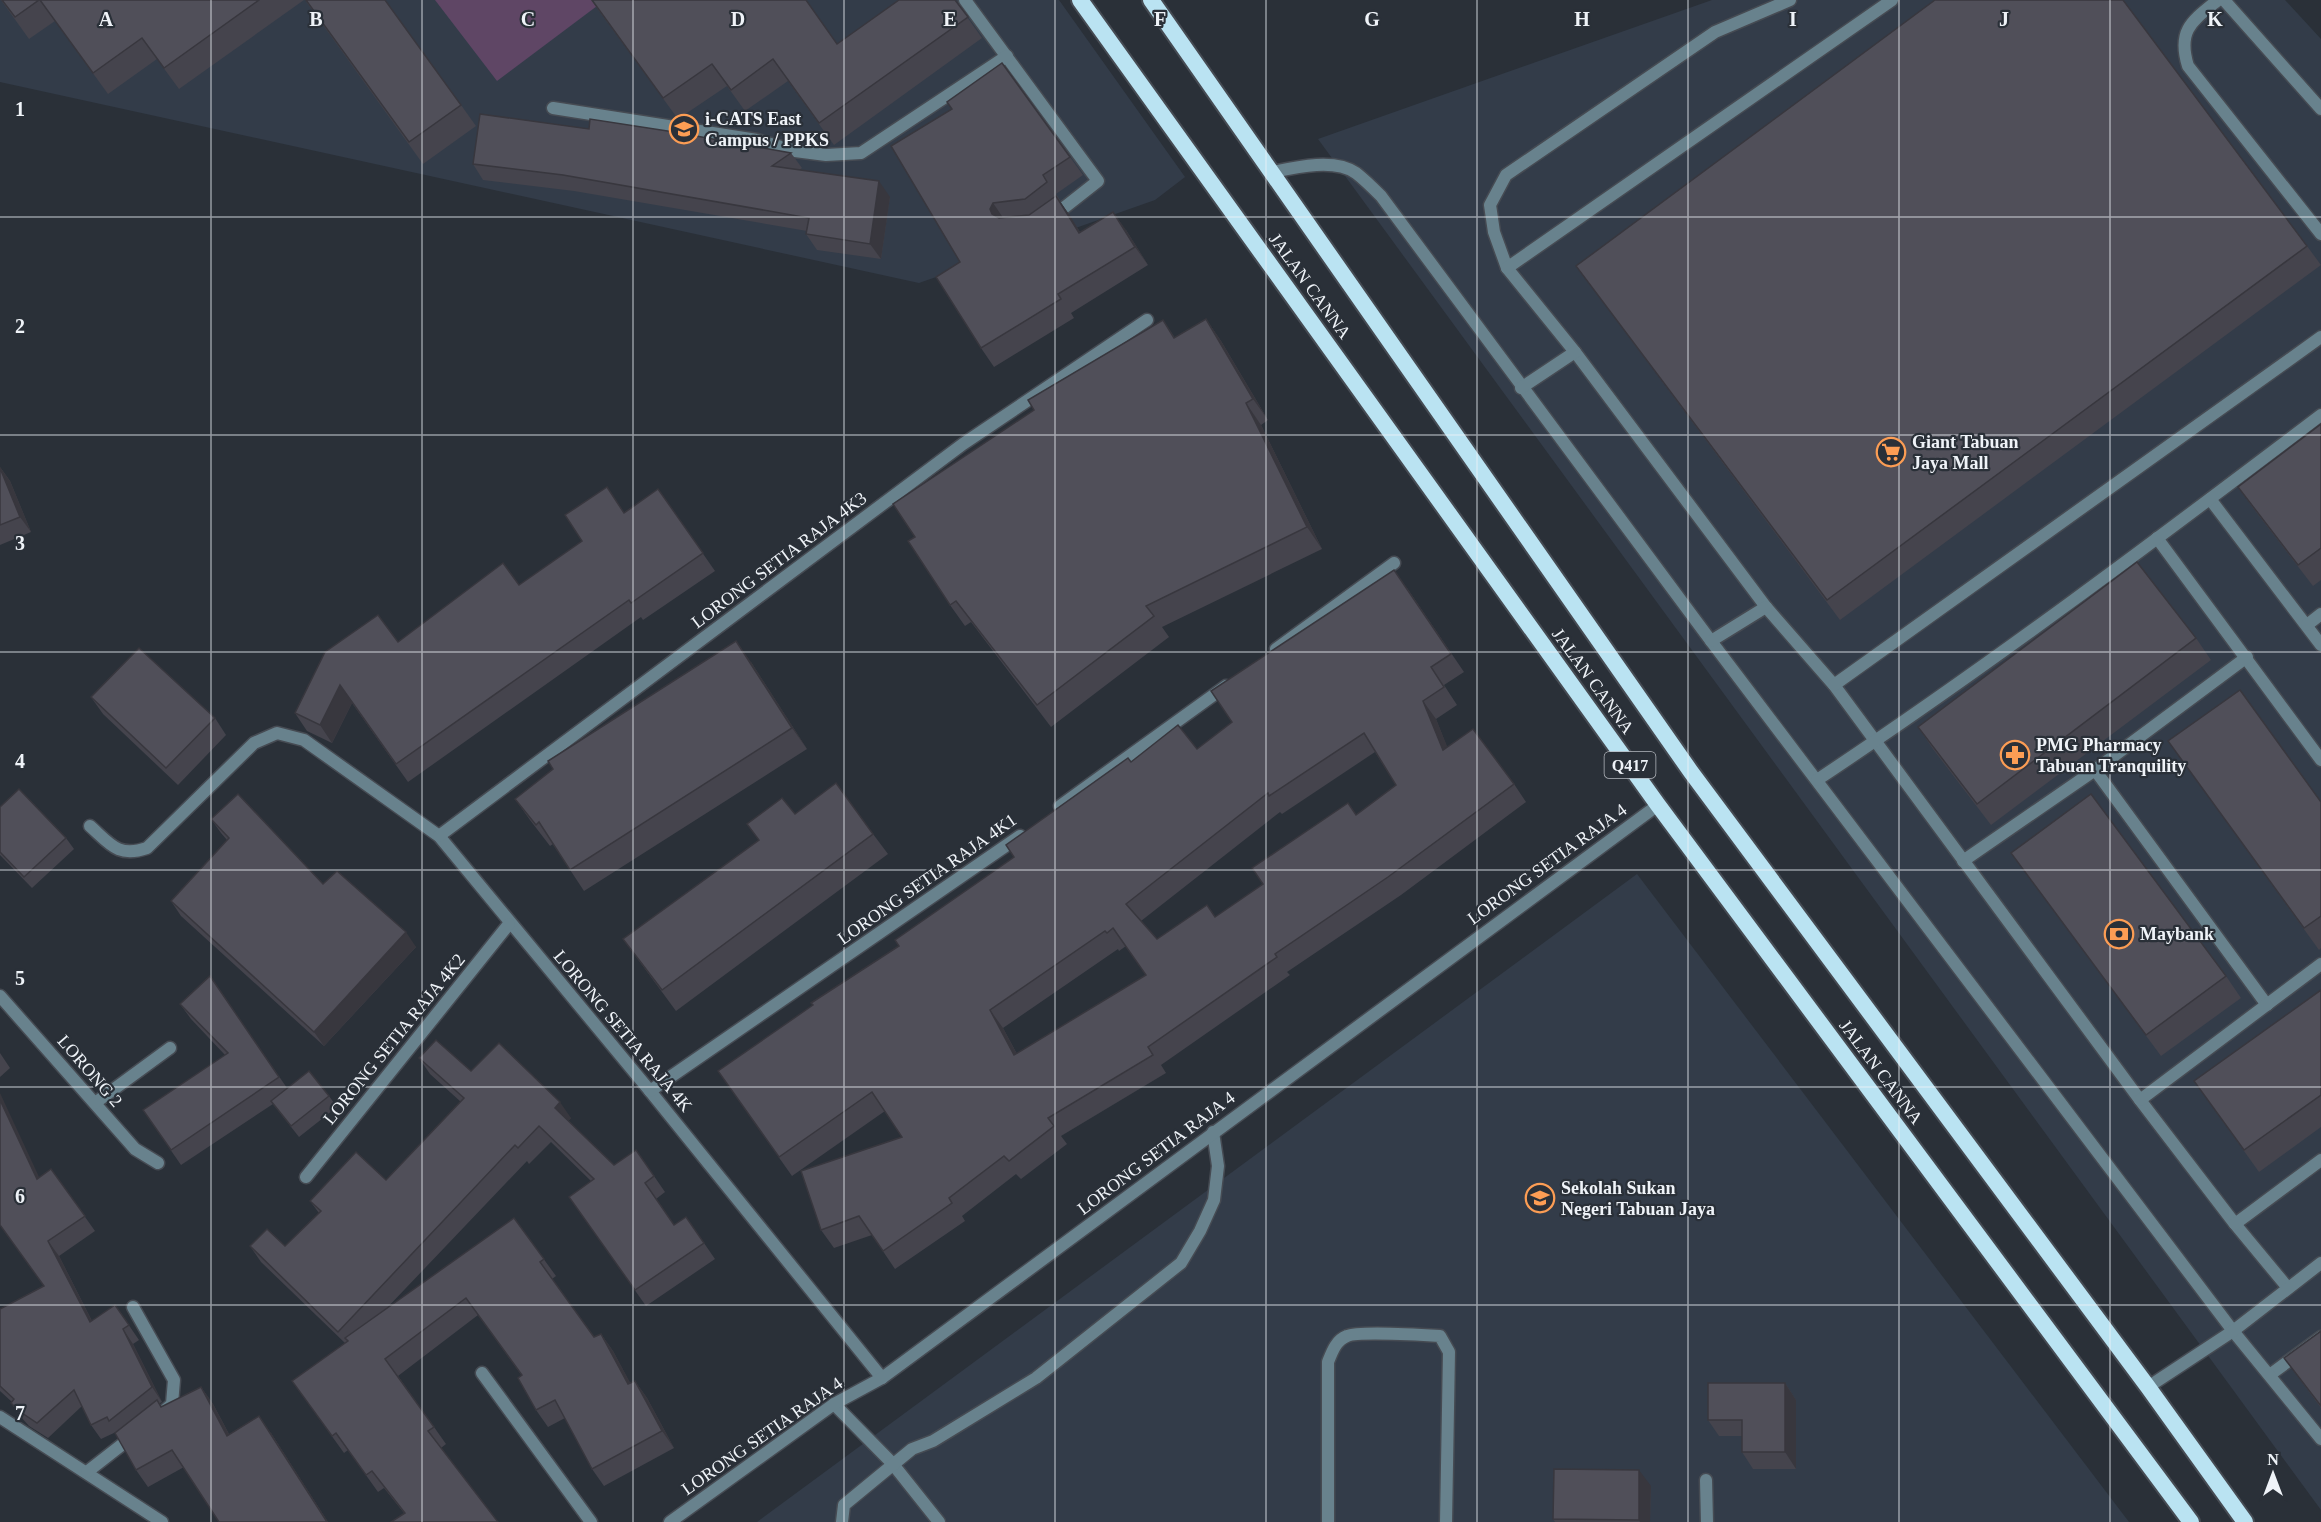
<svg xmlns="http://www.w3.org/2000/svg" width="2321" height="1522" font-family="Georgia,serif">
  <rect width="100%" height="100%" fill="#2a3038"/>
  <g fill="#333c49">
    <polygon points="0,0 1059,0 1185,177 1155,200 919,283 0,82"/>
    <polygon points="1712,0 2285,0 2321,39 2321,1510 1318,139"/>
    <polygon points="1637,874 2129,1522 757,1522"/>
  </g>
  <polygon fill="#5f4665" points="435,0 605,0 497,81"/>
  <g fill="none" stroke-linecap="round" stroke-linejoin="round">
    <g stroke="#464b53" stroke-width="15">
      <g id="service">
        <polyline points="965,0 1098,181 1051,218"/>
        <polyline points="1790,0 1715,32 1506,175 1490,205 1494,232 1507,268 1575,352 1766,607 1834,685 2140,1100 2235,1224 2288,1288"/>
        <path d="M2218,0c-26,21 -41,30 -30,66l133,168"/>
        <polyline points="2224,0 2321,109"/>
        <polyline points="553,108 757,140 795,151 826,155 861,153 1007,56"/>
        <path d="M1273,172c23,-5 62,-14 83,1 9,7 17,15 25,23l330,445 522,690"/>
        <polyline points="1507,268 1892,0"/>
        <polyline points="1521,388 1575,352"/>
        <polyline points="2210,499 2321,645"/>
        <polyline points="2157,538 2321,760"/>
        <polyline points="2307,625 2321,614"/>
        <polyline points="1711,641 1766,607"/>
        <polyline points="1834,685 2321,337"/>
        <polyline points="2095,770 2267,1005"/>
        <path d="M1817,780c173,-115 339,-240 504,-365"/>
        <polyline points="1963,861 2095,770 2247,657"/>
        <polyline points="2140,1100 2321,964"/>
        <polyline points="2235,1224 2321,1160"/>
        <polyline points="2271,1374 2321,1337"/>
        <polyline points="834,1404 892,1463 939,1522"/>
        <polyline points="1706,1480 1707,1522"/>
        <polyline points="842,1522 844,1505 912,1449 933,1441 1036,1378 1181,1263 1200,1231 1214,1200 1218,1166 1213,1132"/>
        <path d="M1328,1522v-160c4,-10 8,-22 19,-26 11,-5 78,-1 93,0l9,16 -3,170"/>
      </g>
    </g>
    <g stroke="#464b53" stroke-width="15">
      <g id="minor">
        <polyline points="1276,649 1394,563"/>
        <polyline points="1060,806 1226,686"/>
        <path d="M90,826c20,18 28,32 57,22l107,-105 23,-10 27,7 135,96 211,255 232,287"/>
        <polyline points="439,836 963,444 1147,320"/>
        <polyline points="0,996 135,1149 158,1163"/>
        <polyline points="650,1091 1020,836"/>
        <polyline points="95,1103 170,1048"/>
        <polyline points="306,1177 509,924"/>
        <polyline points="133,1307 174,1380 172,1404 163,1412"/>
        <polyline points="2233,1331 2321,1439"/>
        <polyline points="482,1373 591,1522"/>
        <polyline points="0,1417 162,1522"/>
        <polyline points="87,1472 133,1436"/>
      </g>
    </g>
    <g stroke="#464b53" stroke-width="15">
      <g id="tertiary">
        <polyline points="2148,1387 2233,1331 2321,1263"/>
        <polyline points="670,1522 834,1404 882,1378 1658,805"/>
      </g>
    </g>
    <g stroke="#464b53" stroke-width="20">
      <g id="trunk">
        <polyline points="1080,0 1658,805 2191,1522"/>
        <polyline points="1151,0 1691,772 2148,1387 2245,1522"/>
      </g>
    </g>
    <use href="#service" stroke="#68828d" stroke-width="12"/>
    <use href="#minor" stroke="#68828d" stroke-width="12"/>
    <use href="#tertiary" stroke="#68828d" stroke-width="12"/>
    <use href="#trunk" stroke="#bae3f2" stroke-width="16"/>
  </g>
  <g fill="#45444d" fill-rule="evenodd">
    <polygon points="1,0 304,0 179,89 157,59 108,94 55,21 29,39"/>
    <polygon points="305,0 461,105 476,126 423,164"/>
    <polygon points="591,0 837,44 955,0 982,38 834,145 788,81 745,111 727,86 678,119"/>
    <polygon points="589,129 791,153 802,168 799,170 890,197 881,259 817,250 806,234 807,231 574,191 483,180 473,164"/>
    <polygon points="891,146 1070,157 1083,175 1056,194 1060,200 1060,201 1080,232 1126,230 1148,265 1071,313 1074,318 994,367 981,348 960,262"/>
    <polygon points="2307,246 2321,265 1840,620 1576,266"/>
    <polygon points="1206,319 1221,341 1268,420 1261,425 1322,549 1162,627 1169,637 1051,727 971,622 965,626 950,605 915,537 1034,410 1163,320 1175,338"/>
    <polygon points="2321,424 2321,580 2313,586 2253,508 2238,487"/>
    <polygon points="0,467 10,481 31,532 0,545"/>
    <polygon points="658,489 715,571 643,620 641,617 408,782 352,703 332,743 307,731 295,713 398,642 519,585"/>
    <path d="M1407,588l57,84 -20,13 13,20 -21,14 11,28 67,37 12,18 -125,93 -114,77 3,3 -129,90 5,8 -105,63 6,8 -46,35 -5,-5 -54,42 3,5 -70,48 -23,-34 -38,13 -13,-18 81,-93 -17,-26 -93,65 -74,-105 181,-125 115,-89 117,-95 66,-13zM1375,752l21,33 -133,99 -47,33 -59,22 -16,-18 139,-109 2,2zM1126,946l20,29 -129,79 -14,-26 115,-79 1,2z"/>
    <polygon points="2196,638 2211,660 1991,825 1933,749 1918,727"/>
    <polygon points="751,662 807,749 584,891 553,844 550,846 530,820 515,799"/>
    <polygon points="91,697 215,718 226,735 178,785 103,714"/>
    <polygon points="2168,741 2321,802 2321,948 2319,950"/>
    <polygon points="0,807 66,838 74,849 32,888 0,855"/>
    <polygon points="795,814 873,834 888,854 676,1011 623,939"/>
    <polygon points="211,819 323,884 416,947 324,1046 181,916 171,901 227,840 221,833"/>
    <polygon points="2011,853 2226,976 2241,998 2161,1056"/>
    <polygon points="210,976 287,1088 329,1096 337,1107 299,1137 273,1104 181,1165 143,1110 225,1055 191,1019 180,1004"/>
    <polygon points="2321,990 2321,1127 2259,1172 2194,1081"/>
    <polygon points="0,1053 10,1068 0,1077"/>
    <polygon points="419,1058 471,1071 571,1118 568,1121 614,1165 636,1150 665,1192 656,1199 674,1225 686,1217 715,1259 646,1306 569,1197 591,1181 551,1142 529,1164 527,1161 385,1310 514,1218 556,1276 552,1279 594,1337 601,1334 613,1351 630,1383 635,1381 647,1398 674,1448 604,1486 592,1469 565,1418 548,1427 536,1410 522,1376 478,1315 398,1376 446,1444 441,1448 404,1513 384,1488 378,1492 348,1450 344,1453 292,1381 345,1343 261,1262 250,1246 285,1246 319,1213 310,1201 386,1180 461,1102 430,1074"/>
    <polygon points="51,1169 95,1231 59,1256 92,1321 115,1305 139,1340 133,1344 162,1402 160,1403 162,1407 201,1387 213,1404 229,1434 271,1433 328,1522 219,1522 184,1467 148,1487 136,1470 116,1432 101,1439 91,1425 82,1406 48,1438 29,1426 21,1417 11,1403 12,1402 0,1391 0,1309 43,1286 40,1177"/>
    <polygon points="2321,1331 2321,1408 2284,1358"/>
    <polygon points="1785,1383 1796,1400 1796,1469 1753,1469 1742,1452 1742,1436 1719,1436 1708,1420"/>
    <polygon points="1651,1486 1650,1522 1555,1522 1553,1519"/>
  </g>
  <g fill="#38373e">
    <polygon points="879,181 890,197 881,259 870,244"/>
    <polygon points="1056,196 1069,214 1092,252 1079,233"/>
    <polygon points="993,203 1006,222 992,214 990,209"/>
    <polygon points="1113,212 1126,230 1148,265 1135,247"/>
    <polygon points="1206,319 1221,341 1268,420 1253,399"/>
    <polygon points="1246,403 1261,425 1322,549 1307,527"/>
    <polygon points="0,467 10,481 31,532 20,517"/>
    <polygon points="736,641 751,662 807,749 792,728"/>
    <polygon points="340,685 352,703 332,743 320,725"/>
    <polygon points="1423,701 1436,719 1456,768 1443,750"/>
    <polygon points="406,932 416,947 324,1046 314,1032"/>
    <polygon points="990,1010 1003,1028 1027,1073 1014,1055"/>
    <polygon points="0,1093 47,1194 37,1179 0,1100"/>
    <polygon points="560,1102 571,1118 566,1124 555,1108"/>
    <polygon points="48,1241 59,1256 100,1337 90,1322"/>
    <polygon points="123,1329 133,1344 162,1402 152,1387"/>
    <polygon points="601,1334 613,1351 640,1401 628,1384"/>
    <polygon points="635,1381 647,1398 674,1448 662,1431"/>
    <polygon points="1785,1383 1796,1400 1796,1469 1785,1452"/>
    <polygon points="201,1387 213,1404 239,1453 227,1436"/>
    <polygon points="259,1416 271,1433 328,1522 327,1522"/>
    <polygon points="1639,1470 1651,1486 1650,1522 1640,1522 1639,1520"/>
  </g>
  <g fill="#504f59" stroke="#38373e" stroke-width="1.5" fill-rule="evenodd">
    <polygon points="2,0 39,0 15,17"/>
    <polygon points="40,0 259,0 164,68 142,38 93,73"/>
    <polygon points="306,0 385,0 461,105 409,142"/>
    <polygon points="592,0 806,0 837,44 899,0 955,0 968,17 819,123 773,59 731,90 712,64 663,98"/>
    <polygon points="1935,0 2123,0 2307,246 1827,600 1576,266"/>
    <polygon points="1002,63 1070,157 1043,175 1047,182 1025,199 993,203 990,209 992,214 999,218 1029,215 1056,196 1079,233 1113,212 1135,247 1058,294 1061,299 981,348 936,277 960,262 891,146 952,109 947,102"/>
    <polygon points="480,114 589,129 590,119 674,132 791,153 772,166 879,181 870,244 806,234 809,218 563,175 473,164"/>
    <polygon points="1206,319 1253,399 1246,403 1307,527 1146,606 1154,616 1037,705 956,601 950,605 908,541 915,537 893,504 1034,410 1028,400 1163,320 1174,338"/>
    <polygon points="2321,424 2321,548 2298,565 2238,487"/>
    <polygon points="0,468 20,517 0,525"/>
    <polygon points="607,487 624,513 658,489 703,553 631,603 629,600 396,764 340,685 320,725 295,713 325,652 378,615 398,642 503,563 519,585 582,541 565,515"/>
    <polygon points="2137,562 2196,638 1977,804 1918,727"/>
    <path d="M1394,570l57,84 -20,13 13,20 -21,14 20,49 30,-21 41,55 -126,93 -113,77 2,3 -129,90 5,8 -105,63 6,8 -45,35 -5,-5 -55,42 3,5 -69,48 -24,-35 -38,14 -20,-59 101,-34 -30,-45 -93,65 -61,-86 95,-66 -2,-2 88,-57 -4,-6 119,-83 -8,-12 122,-87 3,4 47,-37 19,24 35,-27 -21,-31zM1364,733l32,52 -40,30 -8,-12 -96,65 11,16 -48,33 -8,-12 -50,34 -31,-35 142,-111 1,3zM1113,928l33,47 -132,80 -24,-45 115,-79 2,2z"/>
    <polygon points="736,641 792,728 570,870 539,822 536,825 515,799 553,769 548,761"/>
    <polygon points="139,648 215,718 166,768 91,697"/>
    <polygon points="2240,690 2321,802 2321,916 2304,928 2168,741"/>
    <polygon points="836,783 873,834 662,990 623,939 759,840 747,824 782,798 795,814"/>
    <polygon points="19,789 66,838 24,877 0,852 0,807"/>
    <polygon points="238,794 323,884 337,871 406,932 314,1032 171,901 229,838 211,819"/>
    <polygon points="2091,794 2226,976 2146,1035 2011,853"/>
    <polygon points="210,976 279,1077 171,1150 143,1110 228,1053 180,1004"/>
    <polygon points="2321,990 2321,1095 2244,1150 2194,1081"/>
    <polygon points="436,1040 471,1071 499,1043 560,1102 555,1108 614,1165 636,1150 654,1176 645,1183 674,1225 686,1217 704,1243 635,1290 569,1197 594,1179 539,1126 518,1148 515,1145 338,1332 250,1246 267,1229 285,1246 321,1211 310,1201 356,1152 386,1180 464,1098 419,1058"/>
    <polygon points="309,1071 329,1096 291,1126 271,1101"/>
    <polygon points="0,1100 37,1179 51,1169 85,1216 48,1241 90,1322 115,1305 129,1325 123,1329 152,1387 109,1421 107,1417 91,1425 74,1390 37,1423 19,1411 11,1403 14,1399 0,1386 0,1309 44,1286 0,1225"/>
    <polygon points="514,1218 544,1259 540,1262 594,1337 601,1334 628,1384 635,1381 662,1431 592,1469 555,1400 536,1410 518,1378 522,1375 466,1298 385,1359 434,1427 428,1431 498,1522 391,1522 405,1513 372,1471 366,1475 336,1433 332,1436 292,1381 348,1341 345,1338"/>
    <polygon points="2321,1331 2321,1406 2284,1358"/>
    <polygon points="1708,1383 1785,1383 1785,1452 1742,1452 1742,1420 1708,1420"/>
    <polygon points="201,1387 227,1436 259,1416 327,1522 219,1522 172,1450 136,1470 115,1433 157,1400 161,1407"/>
    <polygon points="1554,1469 1639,1470 1639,1520 1553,1519"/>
  </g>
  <path fill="none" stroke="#eff3f8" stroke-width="1.5" stroke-opacity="0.55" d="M211,0v1522M422,0v1522M633,0v1522M844,0v1522M1055,0v1522M1266,0v1522M1477,0v1522M1688,0v1522M1899,0v1522M2110,0v1522M0,217h2321M0,435h2321M0,652h2321M0,870h2321M0,1087h2321M0,1305h2321"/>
  <defs>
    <g id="university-ring" transform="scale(1.5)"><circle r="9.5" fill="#2a3038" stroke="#fc9d54" stroke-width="1.5"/><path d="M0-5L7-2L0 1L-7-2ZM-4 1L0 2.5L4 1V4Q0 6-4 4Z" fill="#fc9d54"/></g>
    <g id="supermarket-ring" transform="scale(1.5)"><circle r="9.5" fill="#2a3038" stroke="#fc9d54" stroke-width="1.5"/><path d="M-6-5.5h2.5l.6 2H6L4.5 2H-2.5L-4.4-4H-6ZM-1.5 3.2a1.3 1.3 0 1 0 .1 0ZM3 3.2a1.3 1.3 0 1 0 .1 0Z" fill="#fc9d54"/></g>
    <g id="pharmacy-ring" transform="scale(1.5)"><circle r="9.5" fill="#2a3038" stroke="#fc9d54" stroke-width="1.5"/><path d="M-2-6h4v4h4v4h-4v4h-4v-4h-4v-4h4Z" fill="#fc9d54"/></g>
    <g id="bank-ring" transform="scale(1.5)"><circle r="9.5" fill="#2a3038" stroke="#fc9d54" stroke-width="1.5"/><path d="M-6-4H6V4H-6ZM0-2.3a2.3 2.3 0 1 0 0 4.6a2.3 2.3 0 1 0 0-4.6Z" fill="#fc9d54"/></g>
    <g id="school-ring" transform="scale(1.5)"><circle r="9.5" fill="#2a3038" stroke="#fc9d54" stroke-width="1.5"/><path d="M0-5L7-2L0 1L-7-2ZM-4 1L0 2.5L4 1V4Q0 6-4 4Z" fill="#fc9d54"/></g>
  </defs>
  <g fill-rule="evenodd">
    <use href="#university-ring" x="684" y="129"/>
    <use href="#supermarket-ring" x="1891" y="452"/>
    <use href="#pharmacy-ring" x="2015" y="755"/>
    <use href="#bank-ring" x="2119" y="934"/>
    <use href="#school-ring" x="1540" y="1198"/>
  </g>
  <g text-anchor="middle" stroke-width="4.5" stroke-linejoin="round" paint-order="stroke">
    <rect fill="#2a3038" stroke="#b4b8be" stroke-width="1.5" x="1604.5" y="752" width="51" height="26" rx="4.5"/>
    <g font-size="16" font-weight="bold" fill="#eff3f8">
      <text x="1630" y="771">Q417</text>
    </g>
    <g font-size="18" font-weight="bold" fill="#eff3f8" stroke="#2a3038" text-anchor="start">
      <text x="705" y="125">i-CATS East<tspan x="705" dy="21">Campus / PPKS</tspan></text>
      <text x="1912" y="448">Giant Tabuan<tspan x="1912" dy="21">Jaya Mall</tspan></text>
      <text x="2036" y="751">PMG Pharmacy<tspan x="2036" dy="21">Tabuan Tranquility</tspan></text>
      <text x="2140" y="940">Maybank</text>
      <text x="1561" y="1194">Sekolah Sukan<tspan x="1561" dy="21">Negeri Tabuan Jaya</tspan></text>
    </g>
    <g font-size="18" fill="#eff3f8" stroke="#2a3038">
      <text transform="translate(1310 286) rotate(54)" y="6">JALAN CANNA</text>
      <text transform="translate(779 560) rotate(-37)" y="6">LORONG SETIA RAJA 4K3</text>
      <text transform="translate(1593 681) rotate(54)" y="6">JALAN CANNA</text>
      <text transform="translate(1547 864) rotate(-36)" y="6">LORONG SETIA RAJA 4</text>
      <text transform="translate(927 879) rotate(-35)" y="6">LORONG SETIA RAJA 4K1</text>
      <text transform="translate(623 1031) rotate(50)" y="6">LORONG SETIA RAJA 4K</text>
      <text transform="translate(394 1039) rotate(-51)" y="6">LORONG SETIA RAJA 4K2</text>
      <text transform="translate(90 1071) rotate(49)" y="6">LORONG 2</text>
      <text transform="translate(1881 1072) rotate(53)" y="6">JALAN CANNA</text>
      <text transform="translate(1156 1153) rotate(-37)" y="6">LORONG SETIA RAJA 4</text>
      <text transform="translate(762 1436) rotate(-35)" y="6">LORONG SETIA RAJA 4</text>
    </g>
  </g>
  <g font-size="20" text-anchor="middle" font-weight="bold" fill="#eff3f8" stroke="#2a3038" stroke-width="4.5" stroke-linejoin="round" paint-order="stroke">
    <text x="106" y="26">A</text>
    <text x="316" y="26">B</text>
    <text x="528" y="26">C</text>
    <text x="738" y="26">D</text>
    <text x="950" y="26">E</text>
    <text x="1160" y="26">F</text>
    <text x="1372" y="26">G</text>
    <text x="1582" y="26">H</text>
    <text x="1793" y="26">I</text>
    <text x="2004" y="26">J</text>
    <text x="2215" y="26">K</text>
    <text x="20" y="116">1</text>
    <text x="20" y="333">2</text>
    <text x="20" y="550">3</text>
    <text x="20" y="768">4</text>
    <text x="20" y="985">5</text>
    <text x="20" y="1203">6</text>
    <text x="20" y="1420">7</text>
  </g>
  <g transform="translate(2273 1474)" stroke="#2a3038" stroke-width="4.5" paint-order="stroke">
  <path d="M0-4.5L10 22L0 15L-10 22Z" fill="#eff3f8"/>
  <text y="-9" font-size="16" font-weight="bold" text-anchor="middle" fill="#eff3f8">N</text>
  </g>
</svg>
